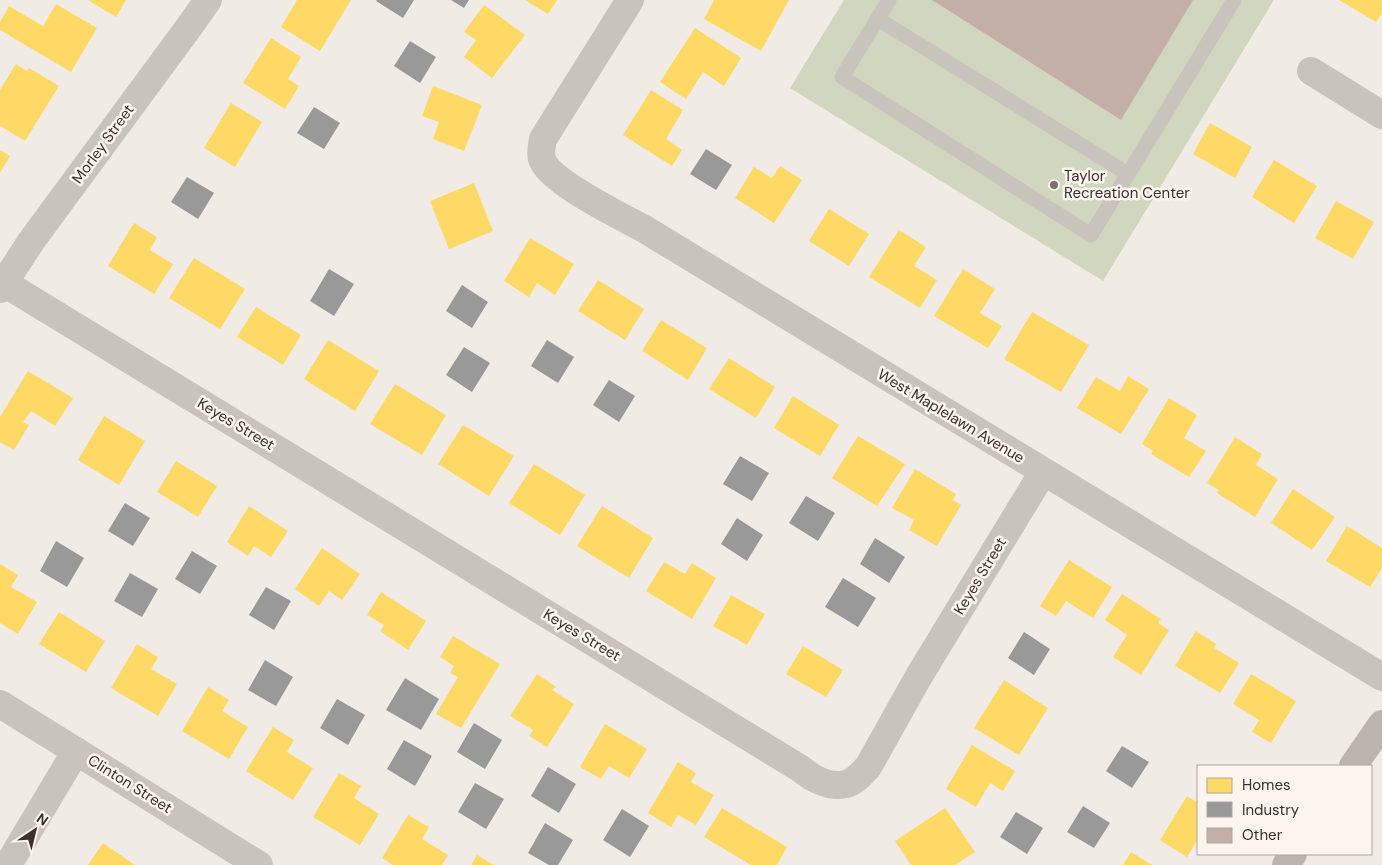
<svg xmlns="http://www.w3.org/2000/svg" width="1382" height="865" font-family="'DM Sans',sans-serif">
  <rect width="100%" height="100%" fill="#f0ebe5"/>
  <polygon fill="#d1d6bf" points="844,0 1274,0 1103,281 790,88"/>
  <g fill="#ffd966">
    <polygon points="88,0 126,0 116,17"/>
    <polygon points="297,0 351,0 320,51 281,27"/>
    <polygon points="525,0 557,0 548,14"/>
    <polygon points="714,0 789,0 761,51 704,19"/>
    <polygon points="1339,0 1382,0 1382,13 1376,22"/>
    <polygon points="56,4 97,28 71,72 0,30 0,22 9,6 43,26"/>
    <polygon points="484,5 525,35 492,78 464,57 476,40 464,32"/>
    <polygon points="695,28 741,58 724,86 703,72 686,99 660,82"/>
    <polygon points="271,38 301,57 288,79 299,86 285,109 243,83"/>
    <polygon points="16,64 27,71 29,68 59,86 25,141 0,126 0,90"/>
    <polygon points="433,86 482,105 464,151 433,139 439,122 422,116"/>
    <polygon points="651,90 683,110 666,139 682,150 672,166 623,135"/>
    <polygon points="231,103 262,122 235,167 204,148"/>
    <polygon points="1210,123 1252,147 1235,178 1193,154"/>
    <polygon points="0,150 10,156 0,173"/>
    <polygon points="1274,160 1317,186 1294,223 1252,197"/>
    <polygon points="780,166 802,180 774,223 735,198 754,167 772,178"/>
    <polygon points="474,183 493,231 449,249 430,201"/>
    <polygon points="1336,201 1374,222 1353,259 1315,238"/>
    <polygon points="829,209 869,234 849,266 809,241"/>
    <polygon points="134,223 157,237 150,250 173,264 154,294 108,266"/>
    <polygon points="899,230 926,247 914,266 937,280 920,308 869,277"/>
    <polygon points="530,238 574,264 555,295 537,283 529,297 504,281"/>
    <polygon points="194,258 245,289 220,329 169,298"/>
    <polygon points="963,269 995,289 980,313 1002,326 988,348 934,316"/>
    <polygon points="598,280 644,309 625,340 578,311"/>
    <polygon points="256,307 301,335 283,365 237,337"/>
    <polygon points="1032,312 1089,345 1061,392 1004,359"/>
    <polygon points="661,320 707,348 688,380 642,351"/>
    <polygon points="328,340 379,371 355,411 304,379"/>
    <polygon points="729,358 775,387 756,418 709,389"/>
    <polygon points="28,371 73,398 55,426 31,411 23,422 29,425 14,450 0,442 0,417"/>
    <polygon points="1128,376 1149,389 1121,434 1077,408 1096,377 1120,391"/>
    <polygon points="395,384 446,415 422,455 370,424"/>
    <polygon points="793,396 839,425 820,456 774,428"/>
    <polygon points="1169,398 1197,415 1184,438 1206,451 1189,477 1151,454 1153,451 1142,444"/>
    <polygon points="104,416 145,441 119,485 78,460"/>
    <polygon points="463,425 514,456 489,496 438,464"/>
    <polygon points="858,436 905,464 877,506 832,478"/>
    <polygon points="1235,437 1262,454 1256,465 1278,479 1255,517 1217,493 1219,490 1207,483"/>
    <polygon points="176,461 217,486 198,517 157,492"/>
    <polygon points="534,464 585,495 560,535 509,503"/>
    <polygon points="915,469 956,494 953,500 961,505 937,546 909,530 914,520 892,508"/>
    <polygon points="1293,489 1335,517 1312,550 1271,523"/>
    <polygon points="249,506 288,531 271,557 254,546 248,556 227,542"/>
    <polygon points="602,506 653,538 629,578 577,546"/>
    <polygon points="1347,526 1382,548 1382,568 1370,587 1326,561"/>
    <polygon points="322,548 360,574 342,600 329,591 319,606 295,589"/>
    <polygon points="1069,560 1112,587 1093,618 1066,601 1056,616 1040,606"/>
    <polygon points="664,562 685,574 692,563 716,578 692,619 646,591"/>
    <polygon points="0,564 18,575 11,587 37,602 18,634 0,623"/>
    <polygon points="381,592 426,621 408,650 380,631 384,625 367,615"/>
    <polygon points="1122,594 1161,619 1158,623 1169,630 1141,675 1113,657 1127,635 1105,620"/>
    <polygon points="731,595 765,614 747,645 713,626"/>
    <polygon points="59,612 105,641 86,672 39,644"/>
    <polygon points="1196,631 1216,644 1214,648 1239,663 1220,693 1175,666"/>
    <polygon points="453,636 500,664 461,728 436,714 458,677 450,673 454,666 440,657"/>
    <polygon points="137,644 158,657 151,669 177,684 158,716 111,688"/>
    <polygon points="803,646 843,670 826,697 786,674"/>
    <polygon points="537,674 556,687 552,690 574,704 547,747 529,736 533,730 510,716"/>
    <polygon points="1251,674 1296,701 1271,743 1252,732 1259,720 1233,704"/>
    <polygon points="1004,680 1048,708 1019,755 974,728"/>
    <polygon points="208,687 229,700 222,711 248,727 229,759 182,731"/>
    <polygon points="605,724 647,749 629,778 609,766 601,779 580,767"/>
    <polygon points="273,727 294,740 287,752 313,768 293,800 246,771"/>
    <polygon points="972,745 1015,771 1003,791 990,783 976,807 946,789"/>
    <polygon points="678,762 696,773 691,782 714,795 696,825 678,815 671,827 648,813"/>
    <polygon points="339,773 361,786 354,798 379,814 360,845 313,817"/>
    <polygon points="1187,796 1198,803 1198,839 1187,857 1160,840"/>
    <polygon points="722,808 787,847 777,865 751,865 704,837"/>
    <polygon points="945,808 975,852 955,865 911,865 895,841"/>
    <polygon points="408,815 429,827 422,839 448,855 442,865 393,865 382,858"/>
    <polygon points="103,843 135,865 88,865"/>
    <polygon points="1131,852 1152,865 1123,865"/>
    <polygon points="477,855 494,865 471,865"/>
  </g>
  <g fill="#999">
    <polygon points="377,0 414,0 403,18 376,1"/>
    <polygon points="451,0 469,0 464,8"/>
    <polygon points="410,41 436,57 420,83 394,66"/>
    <polygon points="314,107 340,123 324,149 297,133"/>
    <polygon points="706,149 732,165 716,190 690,174"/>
    <polygon points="187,177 214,193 198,219 171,202"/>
    <polygon points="329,269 354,284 334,316 310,301"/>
    <polygon points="462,285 488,302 472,328 446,311"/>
    <polygon points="547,340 574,357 558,383 531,366"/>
    <polygon points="464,347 490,363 472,392 446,375"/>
    <polygon points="609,380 635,396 619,422 593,405"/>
    <polygon points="740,456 769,473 752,501 723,484"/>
    <polygon points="806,496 835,513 818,541 789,523"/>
    <polygon points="125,503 150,518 133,546 108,531"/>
    <polygon points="737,518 763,535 747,561 721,544"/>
    <polygon points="875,538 905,557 889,583 860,564"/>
    <polygon points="56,541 84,558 67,587 40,571"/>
    <polygon points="192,551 217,566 200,594 175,579"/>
    <polygon points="130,573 158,589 142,617 114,601"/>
    <polygon points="843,578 876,598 858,627 825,607"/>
    <polygon points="266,587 291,601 274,630 249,615"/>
    <polygon points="1024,632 1050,649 1034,675 1008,658"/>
    <polygon points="265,660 293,677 276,706 248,690"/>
    <polygon points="405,678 439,699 421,730 386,710"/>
    <polygon points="337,699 365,715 348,745 320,728"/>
    <polygon points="474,723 502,740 485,769 457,752"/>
    <polygon points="404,740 432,756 415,786 387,769"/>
    <polygon points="1122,746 1149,762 1132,788 1106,771"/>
    <polygon points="548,767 576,784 559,813 531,796"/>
    <polygon points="475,783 504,799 486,829 458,812"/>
    <polygon points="1083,806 1110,823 1094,848 1067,832"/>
    <polygon points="622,809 649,826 630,857 603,840"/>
    <polygon points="1016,812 1043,828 1027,854 1000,837"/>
    <polygon points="545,823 573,840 558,865 549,865 528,853"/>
  </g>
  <polygon fill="#c3afa7" points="932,0 1193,0 1121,120"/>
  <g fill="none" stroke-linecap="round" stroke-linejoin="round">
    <g stroke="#c9c3be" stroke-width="15">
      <polyline points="889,0 842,77 1091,235 1234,0"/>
      <polyline points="878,19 1128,174"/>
    </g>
    <g stroke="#c9c3be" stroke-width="28">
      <path d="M630,0l-87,139c-1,6 -3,14 -1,20 7,23 81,58 104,71l736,447"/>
      <polyline points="1311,71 1382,115"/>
      <path d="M4,283l797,486c12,10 29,19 45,15 9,-2 16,-11 22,-17l51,-91 124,-204"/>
      <polyline points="0,289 32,240 189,27 208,0"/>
      <polyline points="0,704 259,865"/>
      <polyline points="8,865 76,751"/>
    </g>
    <g stroke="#bab3ae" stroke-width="28">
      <polyline points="1353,766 1382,724"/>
      <polyline points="1286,865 1293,854"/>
    </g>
  </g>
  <circle fill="#7a716c" stroke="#fbf5ee" stroke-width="2" cx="1054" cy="185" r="5"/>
  <g text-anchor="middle" stroke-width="5" stroke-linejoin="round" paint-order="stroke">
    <g font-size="15" fill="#3b302b" stroke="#fbf5ee">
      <text transform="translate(103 144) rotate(-54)" y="5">Morley Street</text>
      <text transform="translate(951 416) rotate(31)" y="5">West Maplelawn Avenue</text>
      <text transform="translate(236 424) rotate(31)" y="5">Keyes Street</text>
      <text transform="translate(980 576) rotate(-59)" y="5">Keyes Street</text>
      <text transform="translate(582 635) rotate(31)" y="5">Keyes Street</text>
      <text transform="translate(130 784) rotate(32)" y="5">Clinton Street</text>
    </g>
    <g font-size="15" fill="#3b302b" stroke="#fbf5ee" text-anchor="start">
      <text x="1064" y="181">Taylor<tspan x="1064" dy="17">Recreation Center</tspan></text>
    </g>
  </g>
  <rect x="1197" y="765" width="175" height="90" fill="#fbf5ee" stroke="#aea6a0"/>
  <rect x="1207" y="778" width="25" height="15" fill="#ffd966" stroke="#aea6a0"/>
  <text x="1242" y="790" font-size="15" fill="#3b302b">Homes</text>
  <rect x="1207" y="802" width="25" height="15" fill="#999999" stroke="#aea6a0"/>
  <text x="1242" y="815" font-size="15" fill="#3b302b">Industry</text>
  <rect x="1207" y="828" width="25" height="15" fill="#c3afa7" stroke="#aea6a0"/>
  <text x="1242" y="840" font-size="15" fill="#3b302b">Other</text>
  <g transform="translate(35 830) rotate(35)" stroke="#fbf5ee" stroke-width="4" paint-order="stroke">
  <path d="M0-4L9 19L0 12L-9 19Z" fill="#3b302b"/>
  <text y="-8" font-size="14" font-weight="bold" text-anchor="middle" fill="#3b302b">N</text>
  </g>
</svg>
